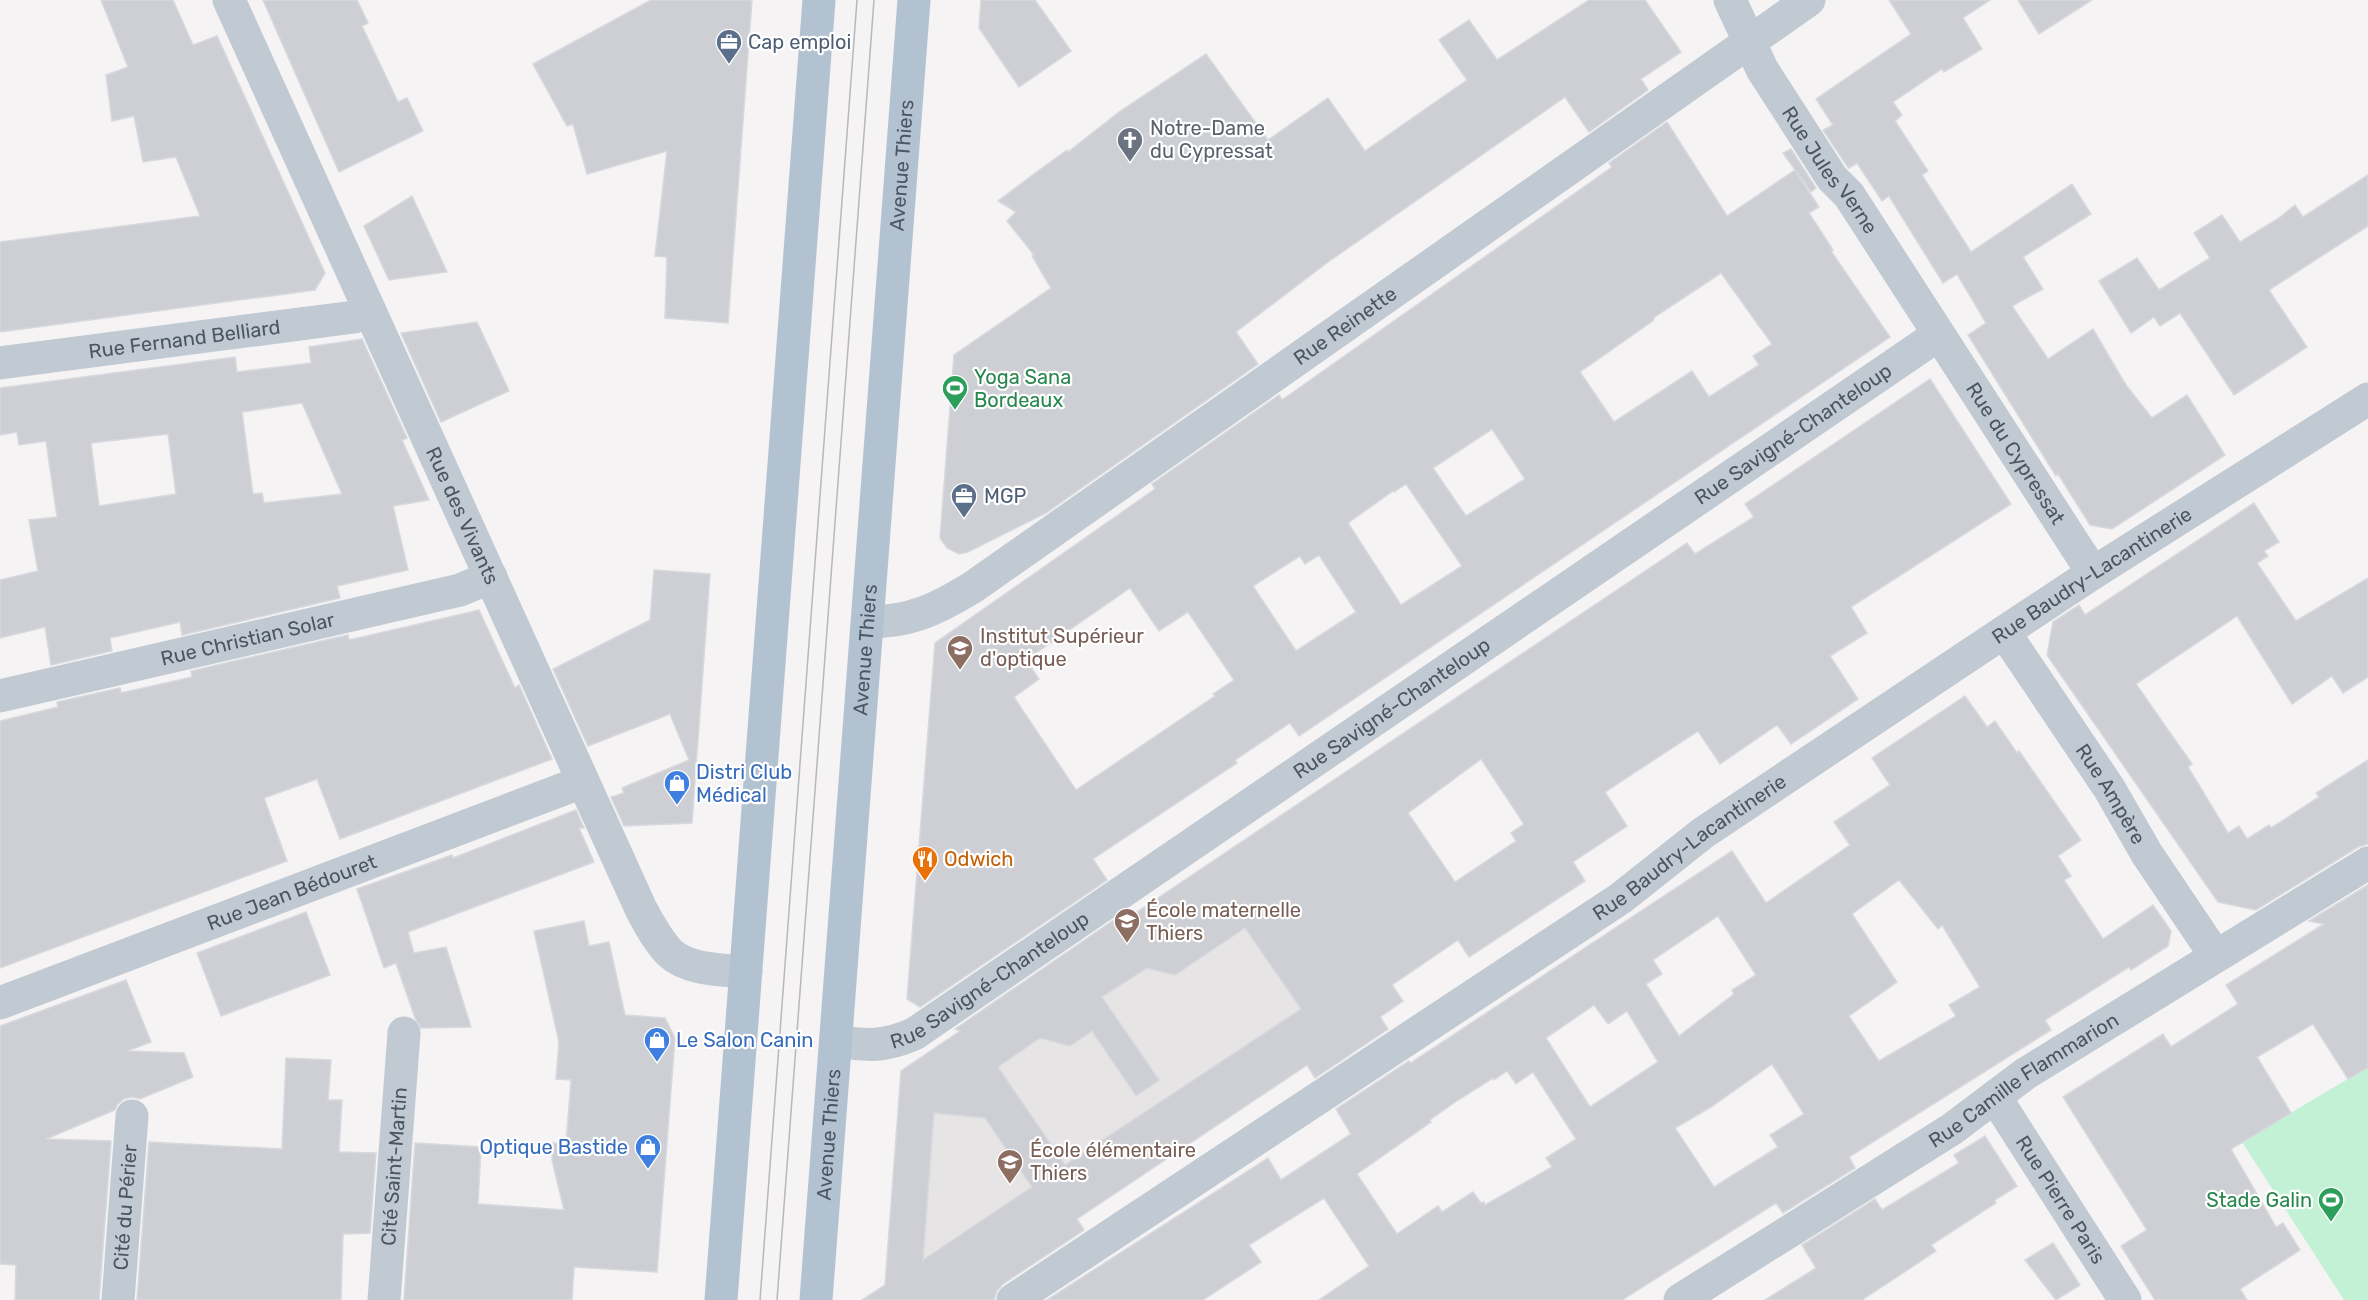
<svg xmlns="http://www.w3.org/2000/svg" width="2368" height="1300" font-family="Rubik,sans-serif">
  <rect width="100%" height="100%" fill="#f5f3f3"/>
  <polygon fill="#e6e4e5" points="1205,867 1329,1051 954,1300 884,1300 901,1071"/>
  <polygon fill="#c3f1d5" points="2368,1067 2368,1300 2344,1300 2242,1142"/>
  <g fill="#cdcfd5" stroke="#d7d9de" stroke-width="1.5" fill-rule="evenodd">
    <polygon points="101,0 173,0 193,45 217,36 325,273 315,290 0,332 0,242 200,216 176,157 143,162 134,116 112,121 106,75 128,67"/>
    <polygon points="263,0 357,0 368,23 362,26 398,102 407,98 423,131 339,172"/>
    <polygon points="651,0 752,0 728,323 665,318 667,257 655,256 667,151 587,174 573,124 567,126 533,64"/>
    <polygon points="981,0 1035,0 1071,51 1019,87 979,28"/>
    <polygon points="1589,0 1645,0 1681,52 1641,79 1648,90 1589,132 1565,97 1328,262 1236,332 1258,364 1046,513 968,552 959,554 947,548 940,538 954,355 1051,288 1032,256 1034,255 1007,221 1016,212 998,201 1042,168 1067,150 1068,152 1119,112 1206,54 1268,140 1328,98 1365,151 1467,80 1439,40 1469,20 1497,60"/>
    <polygon points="1889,0 1990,0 1963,18 1982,49 1944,72 1942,69 1893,102 1902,115 1895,121 1928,171 1922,175 1971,252 2072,184 2091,214 2023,257 2043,289 2012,306 2048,359 2093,329 2126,385 2152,418 2187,395 2225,455 2112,529 2090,525 2058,474 2056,476 1968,335 1986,323 1957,274 1943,283 1889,196 1882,201 1857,163 1849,168 1847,166 1823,130 1833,125 1816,99 1911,34"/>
    <polygon points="2018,0 2092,0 2039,34"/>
    <path d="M1667,122l60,94 68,-46 24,37 -10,6 24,37 -2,1 59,86 -591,399 -9,-13 -55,37 2,3 -144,96 14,21 -187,127 -13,-8 28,-356 220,-154 -3,-5 127,-89 3,5 330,-233 -3,-4zM1721,273l51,71 -19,12 6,9 -50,32 -17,-26 -78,51 -34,-50 74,-52 -1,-2zM1492,429l33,50 -59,37 -33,-48zM1406,484l56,82 -61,39 -53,-82 45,-32 1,1zM1319,555l37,57 -60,39 -43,-65 47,-30 5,8zM1130,588l29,43 29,-19 46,68 -21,14 2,2 -139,94 -62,-93 25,-18 -13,-19z"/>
    <polygon points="1791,149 1816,188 1811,192 1783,153"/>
    <polygon points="2368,175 2368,226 2269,290 2307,347 2234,395 2180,313 2160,326 2154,317 2131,333 2099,281 2137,258 2159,290 2210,258 2194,233 2222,215 2240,242 2279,218 2295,205 2303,217"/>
    <polygon points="412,196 447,272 389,280 364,226"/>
    <polygon points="477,322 509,391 441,422 401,333"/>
    <path d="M362,339l45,99 -5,2 27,60 -36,6 15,64 -71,16 3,12 -158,37 -2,-13 -70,16 2,13 -61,14 -6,-38 -45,11v-58l38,-9 -9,-51 28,-3 -11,-76 -27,4 -2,-13 -17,3v-47l235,-31 2,15 74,-9 -2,-16zM302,403l40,91 -78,9 -2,-10 -9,1 -11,-82zM168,434l8,60 -77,12 -8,-63z"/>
    <path d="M1930,379l81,125 -160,103 16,26 -37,23 28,43 -67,45 -14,-19 -57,39 -22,-33 -93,61 22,34 -54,36 12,19 -116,76 -11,-17 -66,45 11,16 -23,16 8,12 -73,49 -8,-13 -230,154 7,11 -81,54 -6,7 -3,9h-132l23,-15 16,-214 59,-40 -5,-2 172,-118 4,5 556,-373 8,11 59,-37 -9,-13zM1481,759l43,65 -13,9 5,8 -61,41 -47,-69zM1245,928l56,81 -236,156 -67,-98 42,-29 30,8 22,-15 44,65 23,-16 -57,-83 45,-29 28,7zM934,1113l51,5 47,69 -109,73z"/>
    <polygon points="2254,503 2279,542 2264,551 2268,556 2257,563 2296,621 2368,578 2368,677 2343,693 2332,676 2292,704 2237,616 2136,684 2192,764 2188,767 2228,833 2239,826 2247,839 2269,825 2271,828 2319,797 2316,793 2368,760 2368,844 2358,847 2256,910 2218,902 2047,655 2053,622 2079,605 2085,615"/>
    <polygon points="654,570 710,574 692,823 624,826 611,797 624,793 622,788 689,760 670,714 588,746 553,669 650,620"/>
    <polygon points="479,610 515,688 519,685 552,759 340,839 317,779 264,798 287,861 0,968 0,721 58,707 57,702 120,688 121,693 192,677 191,671 348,635 349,640"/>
    <path d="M1965,696l22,31 8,-6 22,32 2,-2 62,89 -23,16 13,20 -7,4 39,59 50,-34 18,26 -3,15 -37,24 -2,-3 -84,53 6,10 -202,127 6,11 -72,45 -7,-10 -154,97h-303l50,-34 -45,-68 -75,47 12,17 -58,38h-156l221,-142 13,22 70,-46 -15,-25 73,-48 2,2 4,-3 317,-209 34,52 84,-58 -16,-23 56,-37 -18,-27zM1899,880l39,49 4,-4 38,62 -31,18 7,11 -77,45 -30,-45 48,-34 -45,-68zM1718,916l38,59 -24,15 2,4 -55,42 -33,-52 16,-10 -9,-14zM1594,1005l14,19 19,-13 31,51 -68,45 -44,-69zM1772,1064l32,50 -34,21 8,12 -64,40 -39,-59 36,-21zM1507,1071l9,13 17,-12 43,67 -30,19 6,9 -67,38 -1,-3 -3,1 -8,-11 -31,20 -4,-6 -41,28 -40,-60 74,-52 -1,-2 28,-20 35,-22 1,2z"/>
    <polygon points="576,810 584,828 579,828 594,862 408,932 414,953 446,947 471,1027 421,1028 415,1018 396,963 384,968 357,889 452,855 453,858"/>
    <polygon points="2368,885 2368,1068 2348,1079 2313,1024 2257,1057 2291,1113 2231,1149 2276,1227 2283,1223 2300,1250 2240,1289 2247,1300 2155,1300 2121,1246 2147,1230 2063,1097 2163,1034 2171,1047 2238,1004 2226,985 2324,924 2309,921"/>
    <polygon points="306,912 330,975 221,1016 197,953"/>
    <polygon points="584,921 589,946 609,942 625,1015 665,1018 675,1038 657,1272 574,1267 572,1300 404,1300 415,1143 481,1147 478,1204 564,1210 552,1160 553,1143 566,1144 571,1080 556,1079 559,1042 534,931"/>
    <polygon points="126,980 151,1042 127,1051 184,1053 193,1077 140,1099 133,1097 124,1099 117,1105 115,1110 46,1139 111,1141 99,1300 15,1300 16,1265 0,1264 0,1026"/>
    <polygon points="286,1058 331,1060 328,1100 342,1100 339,1152 376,1153 370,1233 343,1234 341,1300 137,1300 149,1142 282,1149"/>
    <polygon points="1985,1136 2017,1186 1995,1200 1996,1203 1931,1245 1936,1251 1862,1300 1765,1300 1816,1268 1802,1245 1875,1199 1882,1210 1959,1163 1954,1155"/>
    <polygon points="2053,1243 2080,1285 2056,1300 2025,1260"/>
  </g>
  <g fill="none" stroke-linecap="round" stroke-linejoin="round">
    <g stroke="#c1cad2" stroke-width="33">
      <path id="s1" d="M229,0l412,909c8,15 17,32 29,44 18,17 52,17 76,19"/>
      <path id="s2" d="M1730,0l32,69 70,109 17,17 244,378"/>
      <path id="s3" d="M0,363l354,-46 15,-7"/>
      <path id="s4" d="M868,622c43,0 69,-13 105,-35l836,-587"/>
      <path id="s5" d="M2004,632l105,156 38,66 68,101"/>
      <path id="s6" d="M0,696l460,-106 31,-13"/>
      <path id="s7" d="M0,1003l582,-221"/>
      <path id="s8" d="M836,1041c32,5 48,6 78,-7l1024,-699"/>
      <path id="s9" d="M1995,1097l130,203"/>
      <path id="s10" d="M118,1300l14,-184"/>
      <path id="s11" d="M384,1300l20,-267"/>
      <path id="s12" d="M1013,1300l608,-402 82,-65 262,-175 128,-85 275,-174"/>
      <path id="s13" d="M1680,1300l272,-171 73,-55 343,-211"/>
    </g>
    <g stroke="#b3c2d1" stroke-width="33">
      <polyline points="721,1300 819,0"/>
      <path id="s14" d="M816,1300l98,-1300"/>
    </g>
    <g stroke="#b5b8bd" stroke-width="1.5">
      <polyline points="760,1300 857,0"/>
      <polyline points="777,1300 874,0"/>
    </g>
  </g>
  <defs>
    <g id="office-pin" transform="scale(1.35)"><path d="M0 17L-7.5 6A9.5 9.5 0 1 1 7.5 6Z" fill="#5c6f8a" stroke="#fff"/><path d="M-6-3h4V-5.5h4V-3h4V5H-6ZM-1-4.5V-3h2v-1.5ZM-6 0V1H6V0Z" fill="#fff"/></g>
    <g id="church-pin" transform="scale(1.35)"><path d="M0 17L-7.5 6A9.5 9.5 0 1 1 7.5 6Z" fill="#6b7280" stroke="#fff"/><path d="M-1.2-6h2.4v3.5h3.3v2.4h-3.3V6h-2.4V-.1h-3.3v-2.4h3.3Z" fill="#fff"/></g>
    <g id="stadium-pin" transform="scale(1.35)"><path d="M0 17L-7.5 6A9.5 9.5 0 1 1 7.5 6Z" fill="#2e9e5b" stroke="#fff"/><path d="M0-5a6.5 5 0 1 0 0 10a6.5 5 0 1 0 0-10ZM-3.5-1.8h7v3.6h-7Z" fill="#fff"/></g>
    <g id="university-pin" transform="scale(1.35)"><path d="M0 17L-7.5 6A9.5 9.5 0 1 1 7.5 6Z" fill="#8d6e63" stroke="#fff"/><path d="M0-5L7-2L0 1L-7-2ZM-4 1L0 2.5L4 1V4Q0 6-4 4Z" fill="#fff"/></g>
    <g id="shop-pin" transform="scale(1.35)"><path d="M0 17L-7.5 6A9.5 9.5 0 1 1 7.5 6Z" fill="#3f7fe0" stroke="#fff"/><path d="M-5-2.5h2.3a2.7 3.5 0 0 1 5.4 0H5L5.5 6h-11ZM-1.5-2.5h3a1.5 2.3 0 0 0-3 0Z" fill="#fff"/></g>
    <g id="restaurant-pin" transform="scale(1.35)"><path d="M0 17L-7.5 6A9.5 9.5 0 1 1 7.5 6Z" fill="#e8710a" stroke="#fff"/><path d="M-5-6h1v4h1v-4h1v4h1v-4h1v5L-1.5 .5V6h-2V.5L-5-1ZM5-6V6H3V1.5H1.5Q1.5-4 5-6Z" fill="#fff"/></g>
    <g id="school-pin" transform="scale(1.35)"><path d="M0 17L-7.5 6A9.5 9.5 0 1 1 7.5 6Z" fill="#8d6e63" stroke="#fff"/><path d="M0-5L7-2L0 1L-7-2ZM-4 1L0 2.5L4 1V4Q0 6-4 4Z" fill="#fff"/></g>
  </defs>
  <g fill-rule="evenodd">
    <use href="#office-pin" x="729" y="42"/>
    <use href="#church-pin" x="1130" y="140"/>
    <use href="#stadium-pin" x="955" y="388"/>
    <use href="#office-pin" x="964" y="496"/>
    <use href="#university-pin" x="960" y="648"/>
    <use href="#shop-pin" x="677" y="783"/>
    <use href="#restaurant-pin" x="925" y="859"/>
    <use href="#school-pin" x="1127" y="921"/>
    <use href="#shop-pin" x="657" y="1040"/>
    <use href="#shop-pin" x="648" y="1147"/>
    <use href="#school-pin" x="1010" y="1162"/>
    <use href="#stadium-pin" x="2331" y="1200"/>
  </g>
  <g text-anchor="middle" stroke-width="4.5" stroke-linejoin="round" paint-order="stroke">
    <g font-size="20" fill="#4e5e75" stroke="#fff" text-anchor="start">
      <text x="748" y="49">Cap emploi</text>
      <text x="984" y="503">MGP</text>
    </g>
    <g font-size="20" fill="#5b616d" stroke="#fff" text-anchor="start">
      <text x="1150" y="135">Notre-Dame<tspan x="1150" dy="23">du Cypressat</tspan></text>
    </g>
    <g font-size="20" fill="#4a5661" stroke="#fff">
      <text dy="7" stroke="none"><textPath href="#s14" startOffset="1138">Avenue Thiers</textPath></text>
      <text dy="7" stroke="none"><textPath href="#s2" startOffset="198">Rue Jules Verne</textPath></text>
      <text dy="7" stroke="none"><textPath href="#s4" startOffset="567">Rue Reinette</textPath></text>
      <text dy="7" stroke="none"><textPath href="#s3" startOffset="186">Rue Fernand Belliard</textPath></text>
      <text dy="7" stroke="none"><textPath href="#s8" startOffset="1144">Rue Savigné-Chanteloup</textPath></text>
      <text dy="7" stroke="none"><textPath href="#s2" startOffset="537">Rue du Cypressat</textPath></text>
      <text dy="7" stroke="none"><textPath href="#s1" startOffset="566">Rue des Vivants</textPath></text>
      <text dy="7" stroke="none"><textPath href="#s12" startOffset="1300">Rue Baudry-Lacantinerie</textPath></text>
      <text dy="7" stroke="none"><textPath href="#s6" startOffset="254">Rue Christian Solar</textPath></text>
      <text dy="7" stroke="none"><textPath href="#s14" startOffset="652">Avenue Thiers</textPath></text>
      <text dy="7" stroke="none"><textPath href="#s8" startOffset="658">Rue Savigné-Chanteloup</textPath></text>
      <text dy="7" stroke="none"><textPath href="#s5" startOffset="194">Rue Ampère</textPath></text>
      <text dy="7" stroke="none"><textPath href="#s12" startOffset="814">Rue Baudry-Lacantinerie</textPath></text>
      <text dy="7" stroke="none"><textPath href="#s7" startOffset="312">Rue Jean Bédouret</textPath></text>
      <text dy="7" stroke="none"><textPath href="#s8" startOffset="172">Rue Savigné-Chanteloup</textPath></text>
      <text dy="7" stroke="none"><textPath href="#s13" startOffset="408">Rue Camille Flammarion</textPath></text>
      <text dy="7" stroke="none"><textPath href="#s14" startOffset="166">Avenue Thiers</textPath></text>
      <text dy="7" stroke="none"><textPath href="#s11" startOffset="134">Cité Saint-Martin</textPath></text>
      <text dy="7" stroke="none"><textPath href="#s9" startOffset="122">Rue Pierre Paris</textPath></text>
      <text dy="7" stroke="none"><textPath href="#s10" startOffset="93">Cité du Périer</textPath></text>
    </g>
    <g font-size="20" fill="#27864d" stroke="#fff" text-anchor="start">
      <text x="974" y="384">Yoga Sana<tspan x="974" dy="23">Bordeaux</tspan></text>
      <text x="2312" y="1207" text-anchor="end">Stade Galin</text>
    </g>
    <g font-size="20" fill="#785e54" stroke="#fff" text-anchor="start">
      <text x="980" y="643">Institut Supérieur<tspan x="980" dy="23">d'optique</tspan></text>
      <text x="1146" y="917">École maternelle<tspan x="1146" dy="23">Thiers</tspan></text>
      <text x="1030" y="1157">École élémentaire<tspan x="1030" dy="23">Thiers</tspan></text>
    </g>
    <g font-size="20" fill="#366cbe" stroke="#fff" text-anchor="start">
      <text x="696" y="779">Distri Club<tspan x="696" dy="23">Médical</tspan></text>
      <text x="676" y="1047">Le Salon Canin</text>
      <text x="628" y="1154" text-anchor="end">Optique Bastide</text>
    </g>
    <g font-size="20" fill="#c56008" stroke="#fff" text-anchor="start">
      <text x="944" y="866">Odwich</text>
    </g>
  </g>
</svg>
